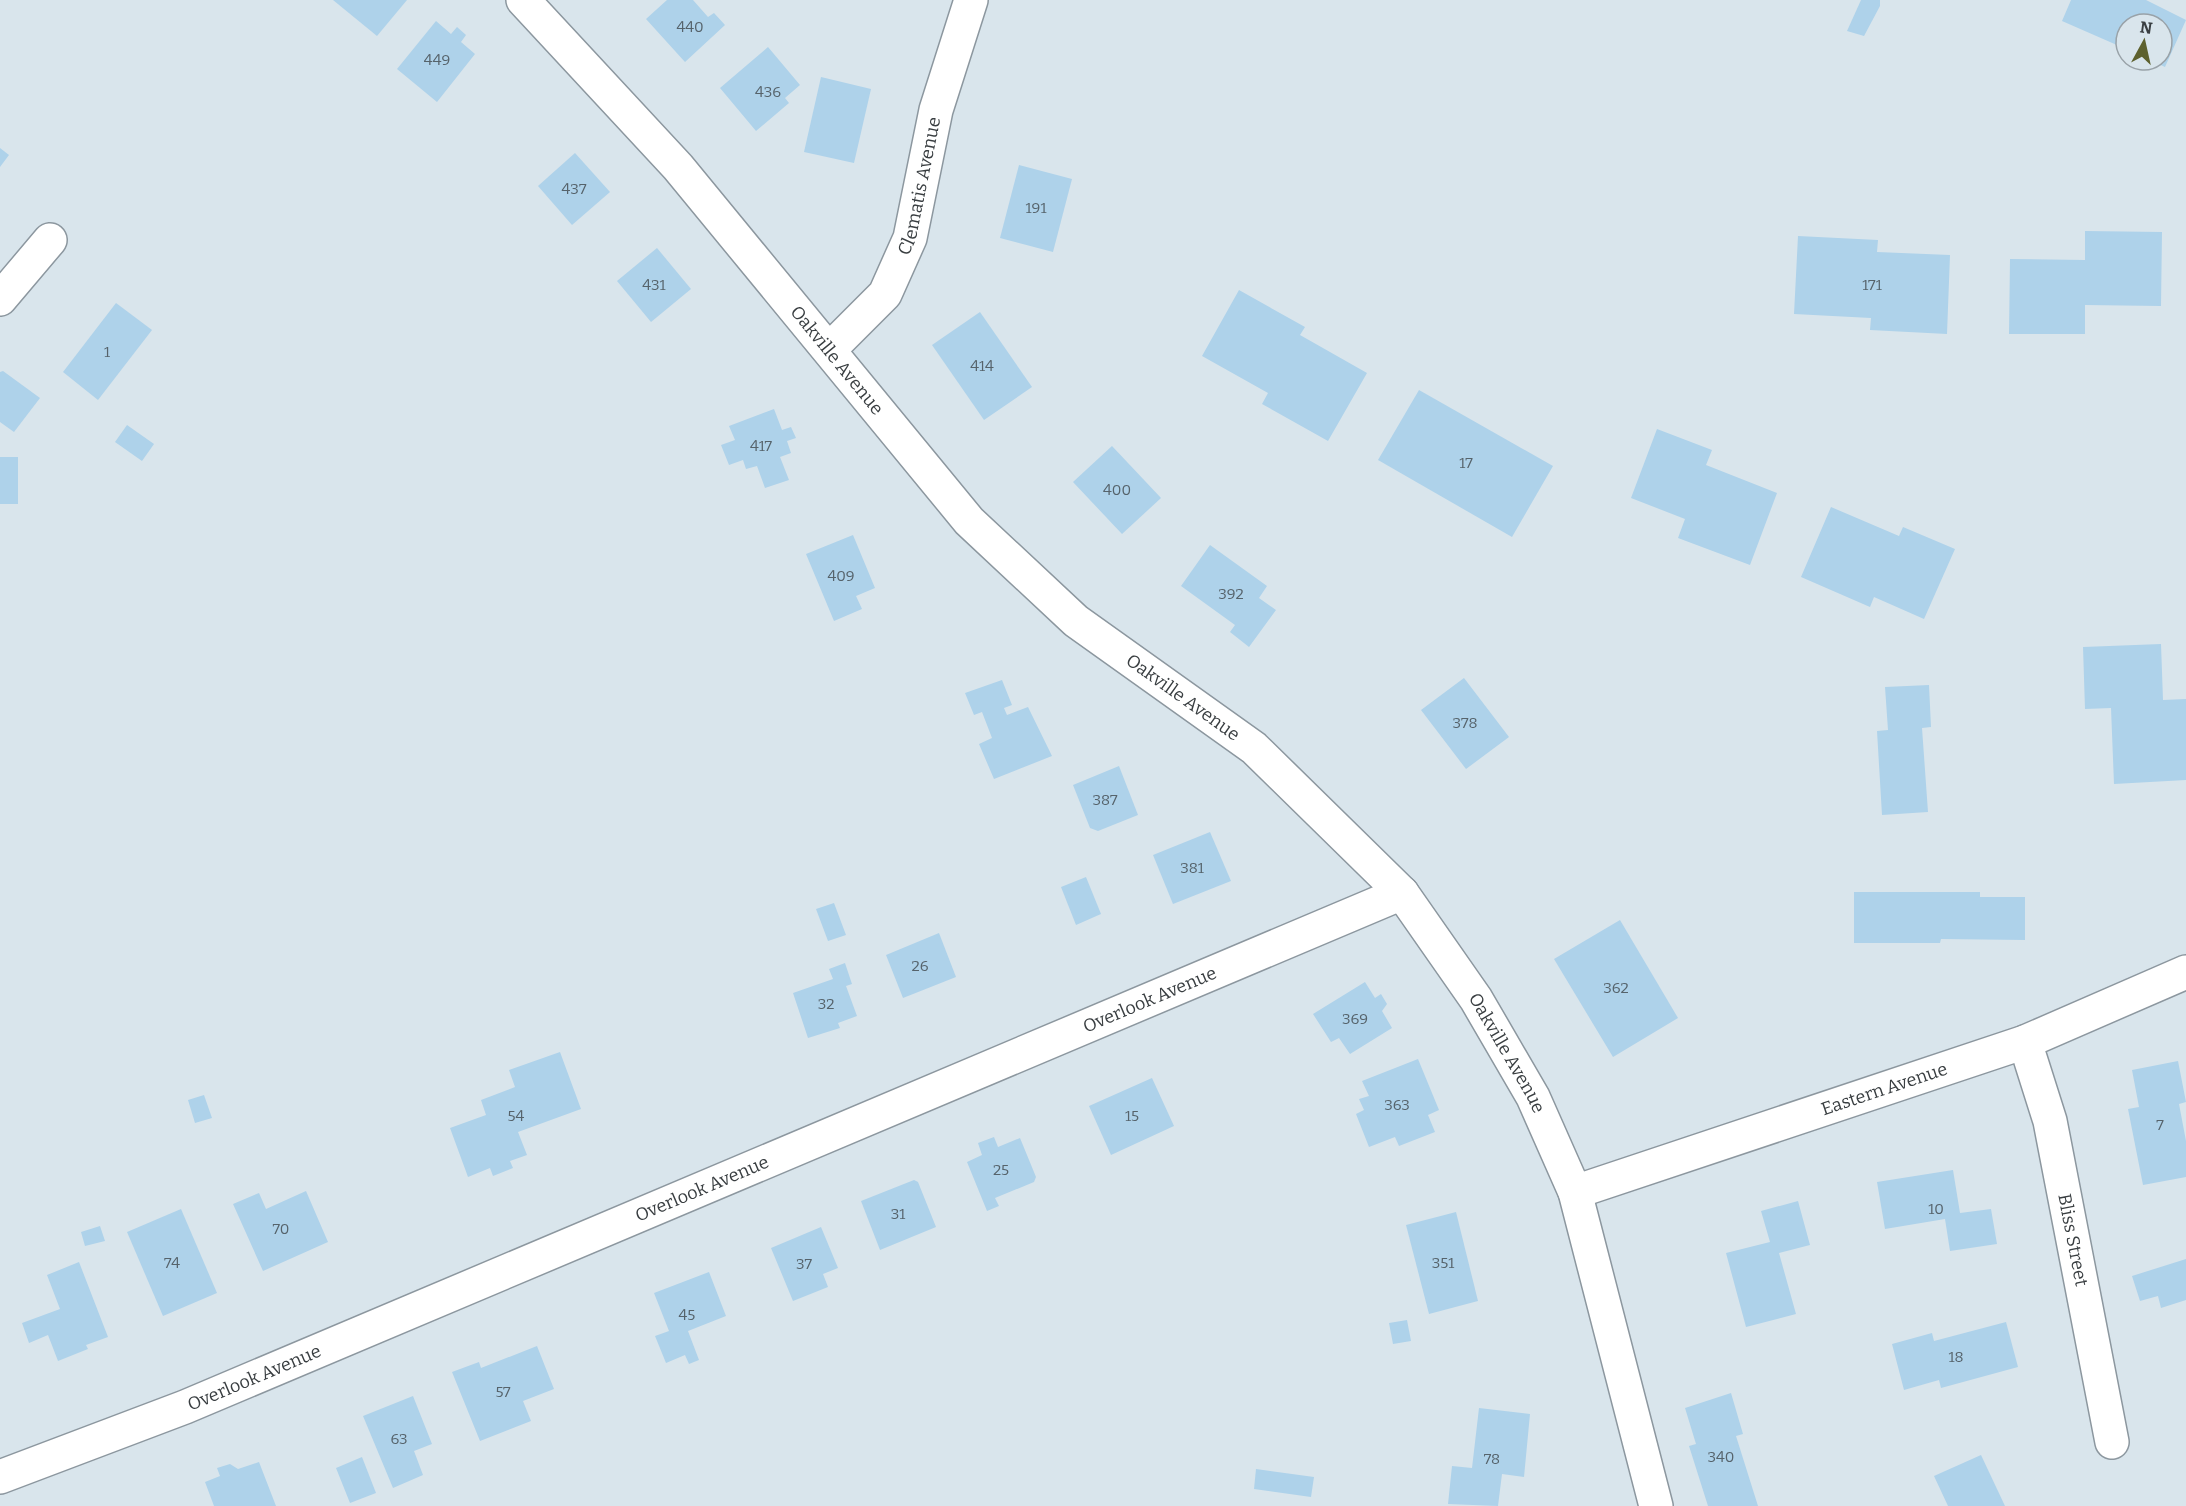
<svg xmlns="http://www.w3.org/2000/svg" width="2186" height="1506" font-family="Bitter,serif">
  <rect width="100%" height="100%" fill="#d9e5ec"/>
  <g fill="#aed2ea">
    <polygon points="333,0 407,0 377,36"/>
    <polygon points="667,0 693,0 708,17 714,13 725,25 685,62 646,19"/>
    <polygon points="1861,0 1880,0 1880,6 1864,36 1847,31"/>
    <polygon points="2071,0 2146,0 2186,20 2165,67 2150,60 2162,60 2162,24 2126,24 2126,49 2062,21"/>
    <polygon points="436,21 451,34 457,27 466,35 461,42 475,54 437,102 397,69"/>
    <polygon points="768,47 800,85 785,98 789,103 756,131 720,88"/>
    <polygon points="821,77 871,89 854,163 804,152"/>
    <polygon points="0,148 9,155 0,167"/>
    <polygon points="575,153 610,192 572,225 538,186"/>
    <polygon points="1019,165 1072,179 1053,252 1000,238"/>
    <polygon points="2085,231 2162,232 2161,306 2085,305 2085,334 2009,334 2010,259 2085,260"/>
    <polygon points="1798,236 1878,240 1877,252 1950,255 1947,334 1870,330 1871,318 1794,314"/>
    <polygon points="657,248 691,289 651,322 617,281"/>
    <polygon points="1239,290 1305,327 1300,335 1367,373 1328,441 1262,404 1268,393 1202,356"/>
    <polygon points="116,303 152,330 98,400 63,372"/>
    <polygon points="980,312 1032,387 984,420 932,345"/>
    <polygon points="3,371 40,398 14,432 0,422 0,372"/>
    <polygon points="1419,390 1553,466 1512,537 1378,460"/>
    <polygon points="774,409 782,430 791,427 796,438 787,441 791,453 780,457 789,480 765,488 757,466 746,469 743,460 729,465 721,445 735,440 729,426"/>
    <polygon points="127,425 154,444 142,461 115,442"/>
    <polygon points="1657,429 1712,450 1706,465 1777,493 1750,565 1678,538 1685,519 1631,498"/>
    <polygon points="1112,446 1161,498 1122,534 1073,482"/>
    <rect x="0" y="457" width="18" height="47"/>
    <polygon points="1831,507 1899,536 1903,527 1955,549 1924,619 1874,597 1870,607 1801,577"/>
    <polygon points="853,535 875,588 856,596 862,609 834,621 806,554"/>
    <polygon points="1210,545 1267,586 1259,598 1276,610 1249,647 1230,632 1235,625 1181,586"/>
    <polygon points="2161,644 2163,700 2186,699 2186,780 2114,784 2111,708 2085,709 2083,647"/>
    <polygon points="1464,678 1509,737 1466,769 1421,710"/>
    <polygon points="1002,680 1012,705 1004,708 1007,715 1028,707 1052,756 994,779 979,744 992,738 982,712 974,715 965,693"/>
    <polygon points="1929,685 1931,727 1922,728 1928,812 1882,815 1877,731 1888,730 1885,687"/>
    <polygon points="1119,766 1138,815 1098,831 1090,828 1073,785"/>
    <polygon points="1210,832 1231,881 1173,904 1153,855"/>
    <polygon points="1086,877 1101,914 1076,925 1061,887"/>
    <polygon points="1854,892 1980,892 1980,897 2025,897 2025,940 1941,939 1940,943 1854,943"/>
    <polygon points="834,903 846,935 828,941 816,909"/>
    <polygon points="1620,920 1678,1018 1613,1057 1554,959"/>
    <polygon points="939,933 956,977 903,998 886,955"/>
    <polygon points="845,963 852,984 846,986 857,1016 838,1023 840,1028 808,1038 793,993 833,979 829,969"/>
    <polygon points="1365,982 1375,998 1381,994 1387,1004 1382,1011 1392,1028 1350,1054 1339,1038 1331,1042 1313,1014"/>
    <polygon points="560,1052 581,1109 518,1132 527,1155 510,1161 513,1168 493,1176 490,1168 468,1177 450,1128 486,1115 481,1100 515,1087 509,1070"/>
    <polygon points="1418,1059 1439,1110 1428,1115 1435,1132 1399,1146 1395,1137 1369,1147 1356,1114 1364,1110 1359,1099 1369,1096 1362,1081"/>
    <polygon points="2178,1061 2186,1102 2179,1104 2186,1141 2186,1177 2143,1185 2128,1109 2139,1107 2132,1070"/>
    <polygon points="1152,1078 1174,1126 1111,1155 1089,1106"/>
    <polygon points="204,1095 212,1118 195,1123 188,1100"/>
    <polygon points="994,1137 998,1147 1020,1138 1036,1177 1034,1182 995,1198 999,1206 987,1211 967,1162 982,1155 978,1143"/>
    <polygon points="1953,1170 1960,1213 1991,1209 1997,1244 1950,1251 1945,1219 1885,1229 1877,1182"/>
    <polygon points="914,1180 918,1182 936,1227 880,1250 861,1201"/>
    <polygon points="306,1191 328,1242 263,1271 233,1204 259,1193 266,1209"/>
    <polygon points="1798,1201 1810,1245 1779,1253 1796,1314 1746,1327 1726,1253 1770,1242 1761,1211"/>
    <polygon points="181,1209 217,1293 163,1316 127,1232"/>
    <polygon points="1456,1212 1478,1301 1429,1314 1406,1225"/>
    <polygon points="100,1226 105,1241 85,1246 81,1232"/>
    <polygon points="821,1227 838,1268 823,1274 828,1287 793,1301 771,1248"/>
    <polygon points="2186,1259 2186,1300 2161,1308 2158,1296 2140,1301 2132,1276"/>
    <polygon points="79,1262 108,1337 86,1345 88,1349 58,1361 48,1335 29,1343 22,1323 60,1309 47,1275"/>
    <polygon points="709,1272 726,1316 688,1331 699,1360 689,1364 685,1355 666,1363 655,1336 669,1331 654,1293"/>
    <polygon points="1407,1320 1411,1341 1393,1344 1389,1323"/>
    <polygon points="2006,1322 2018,1367 1941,1388 1939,1380 1904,1390 1892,1344 1932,1333 1934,1341"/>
    <polygon points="537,1346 554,1389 523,1401 531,1421 480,1441 452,1372 479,1362 481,1368"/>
    <polygon points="1731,1393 1743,1434 1736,1436 1758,1506 1708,1506 1689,1446 1696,1444 1685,1408"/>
    <polygon points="413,1396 432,1444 414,1451 423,1475 393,1488 363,1416"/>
    <polygon points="1479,1408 1530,1414 1524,1477 1502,1474 1498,1506 1448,1504 1452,1466 1472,1468"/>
    <polygon points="1981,1455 2005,1506 1948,1506 1934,1476"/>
    <polygon points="362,1457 376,1493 350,1503 336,1468"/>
    <polygon points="259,1462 276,1506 214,1506 205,1482 220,1476 217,1468 230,1464 238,1469"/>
    <polygon points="1256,1469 1314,1477 1311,1497 1254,1489"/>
  </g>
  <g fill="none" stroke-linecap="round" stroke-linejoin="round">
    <g stroke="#8c979f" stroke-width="36">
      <g id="minor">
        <polyline points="0,299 50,240"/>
        <path id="s1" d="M830,349l55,-55 25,-56 26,-128 35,-110"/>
        <path id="s2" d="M2025,1042l25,79 62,321"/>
        <path id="s3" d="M0,1477l185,-70 1217,-514"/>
      </g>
    </g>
    <g stroke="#8c979f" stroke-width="36">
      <g id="tertiary">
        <path id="s4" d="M523,0l155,167 291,354 107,100 178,127 148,145 74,106 57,98 42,95 81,314"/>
        <path id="s5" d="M1575,1192l450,-150 161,-70"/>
      </g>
    </g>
    <use href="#minor" stroke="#fff" stroke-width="33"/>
    <use href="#tertiary" stroke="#fff" stroke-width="33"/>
  </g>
  <g text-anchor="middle" stroke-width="6" stroke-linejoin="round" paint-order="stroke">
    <g font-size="15" fill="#56636b">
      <text x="690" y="32">440</text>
      <text x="437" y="65">449</text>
      <text x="768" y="97">436</text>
      <text x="574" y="194">437</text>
      <text x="1036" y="213">191</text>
      <text x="654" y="290">431</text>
      <text x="1872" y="290">171</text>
      <text x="107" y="357">1</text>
      <text x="982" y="371">414</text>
      <text x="761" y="451">417</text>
      <text x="1466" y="468">17</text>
      <text x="1117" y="495">400</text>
      <text x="841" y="581">409</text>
      <text x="1231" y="599">392</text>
      <text x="1465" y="728">378</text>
      <text x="1105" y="805">387</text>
      <text x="1192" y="873">381</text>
      <text x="920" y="971">26</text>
      <text x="1616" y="993">362</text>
      <text x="826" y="1009">32</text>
      <text x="1355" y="1024">369</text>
      <text x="1397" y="1110">363</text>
      <text x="516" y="1121">54</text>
      <text x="1132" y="1121">15</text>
      <text x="2160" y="1130">7</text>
      <text x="1001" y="1175">25</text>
      <text x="1936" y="1214">10</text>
      <text x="898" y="1219">31</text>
      <text x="281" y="1234">70</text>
      <text x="172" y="1268">74</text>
      <text x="1443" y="1268">351</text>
      <text x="804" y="1269">37</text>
      <text x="687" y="1320">45</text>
      <text x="1956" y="1362">18</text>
      <text x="503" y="1397">57</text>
      <text x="399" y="1444">63</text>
      <text x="1721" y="1462">340</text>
      <text x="1492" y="1464">78</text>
    </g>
    <g font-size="18" fill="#393e41" stroke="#d9e5ec">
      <text dy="6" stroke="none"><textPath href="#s1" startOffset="192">Clematis Avenue</textPath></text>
      <text dy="6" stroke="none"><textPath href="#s4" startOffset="478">Oakville Avenue</textPath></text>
      <text dy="6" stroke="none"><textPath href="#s4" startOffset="964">Oakville Avenue</textPath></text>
      <text dy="6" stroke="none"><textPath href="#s3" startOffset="1245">Overlook Avenue</textPath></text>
      <text dy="6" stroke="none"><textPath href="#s4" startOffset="1450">Oakville Avenue</textPath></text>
      <text dy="6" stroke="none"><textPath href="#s5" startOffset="326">Eastern Avenue</textPath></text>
      <text dy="6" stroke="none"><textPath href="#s3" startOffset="759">Overlook Avenue</textPath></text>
      <text dy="6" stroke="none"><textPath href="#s2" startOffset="204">Bliss Street</textPath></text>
      <text dy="6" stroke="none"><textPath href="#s3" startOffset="273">Overlook Avenue</textPath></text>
    </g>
  </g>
  <g transform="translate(2144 42) rotate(8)"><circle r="28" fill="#d9e5ec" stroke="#99a2a8" stroke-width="1.5"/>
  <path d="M0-4.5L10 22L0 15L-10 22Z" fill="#5d612e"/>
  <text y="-9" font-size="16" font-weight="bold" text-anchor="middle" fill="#393e41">N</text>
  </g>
</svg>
